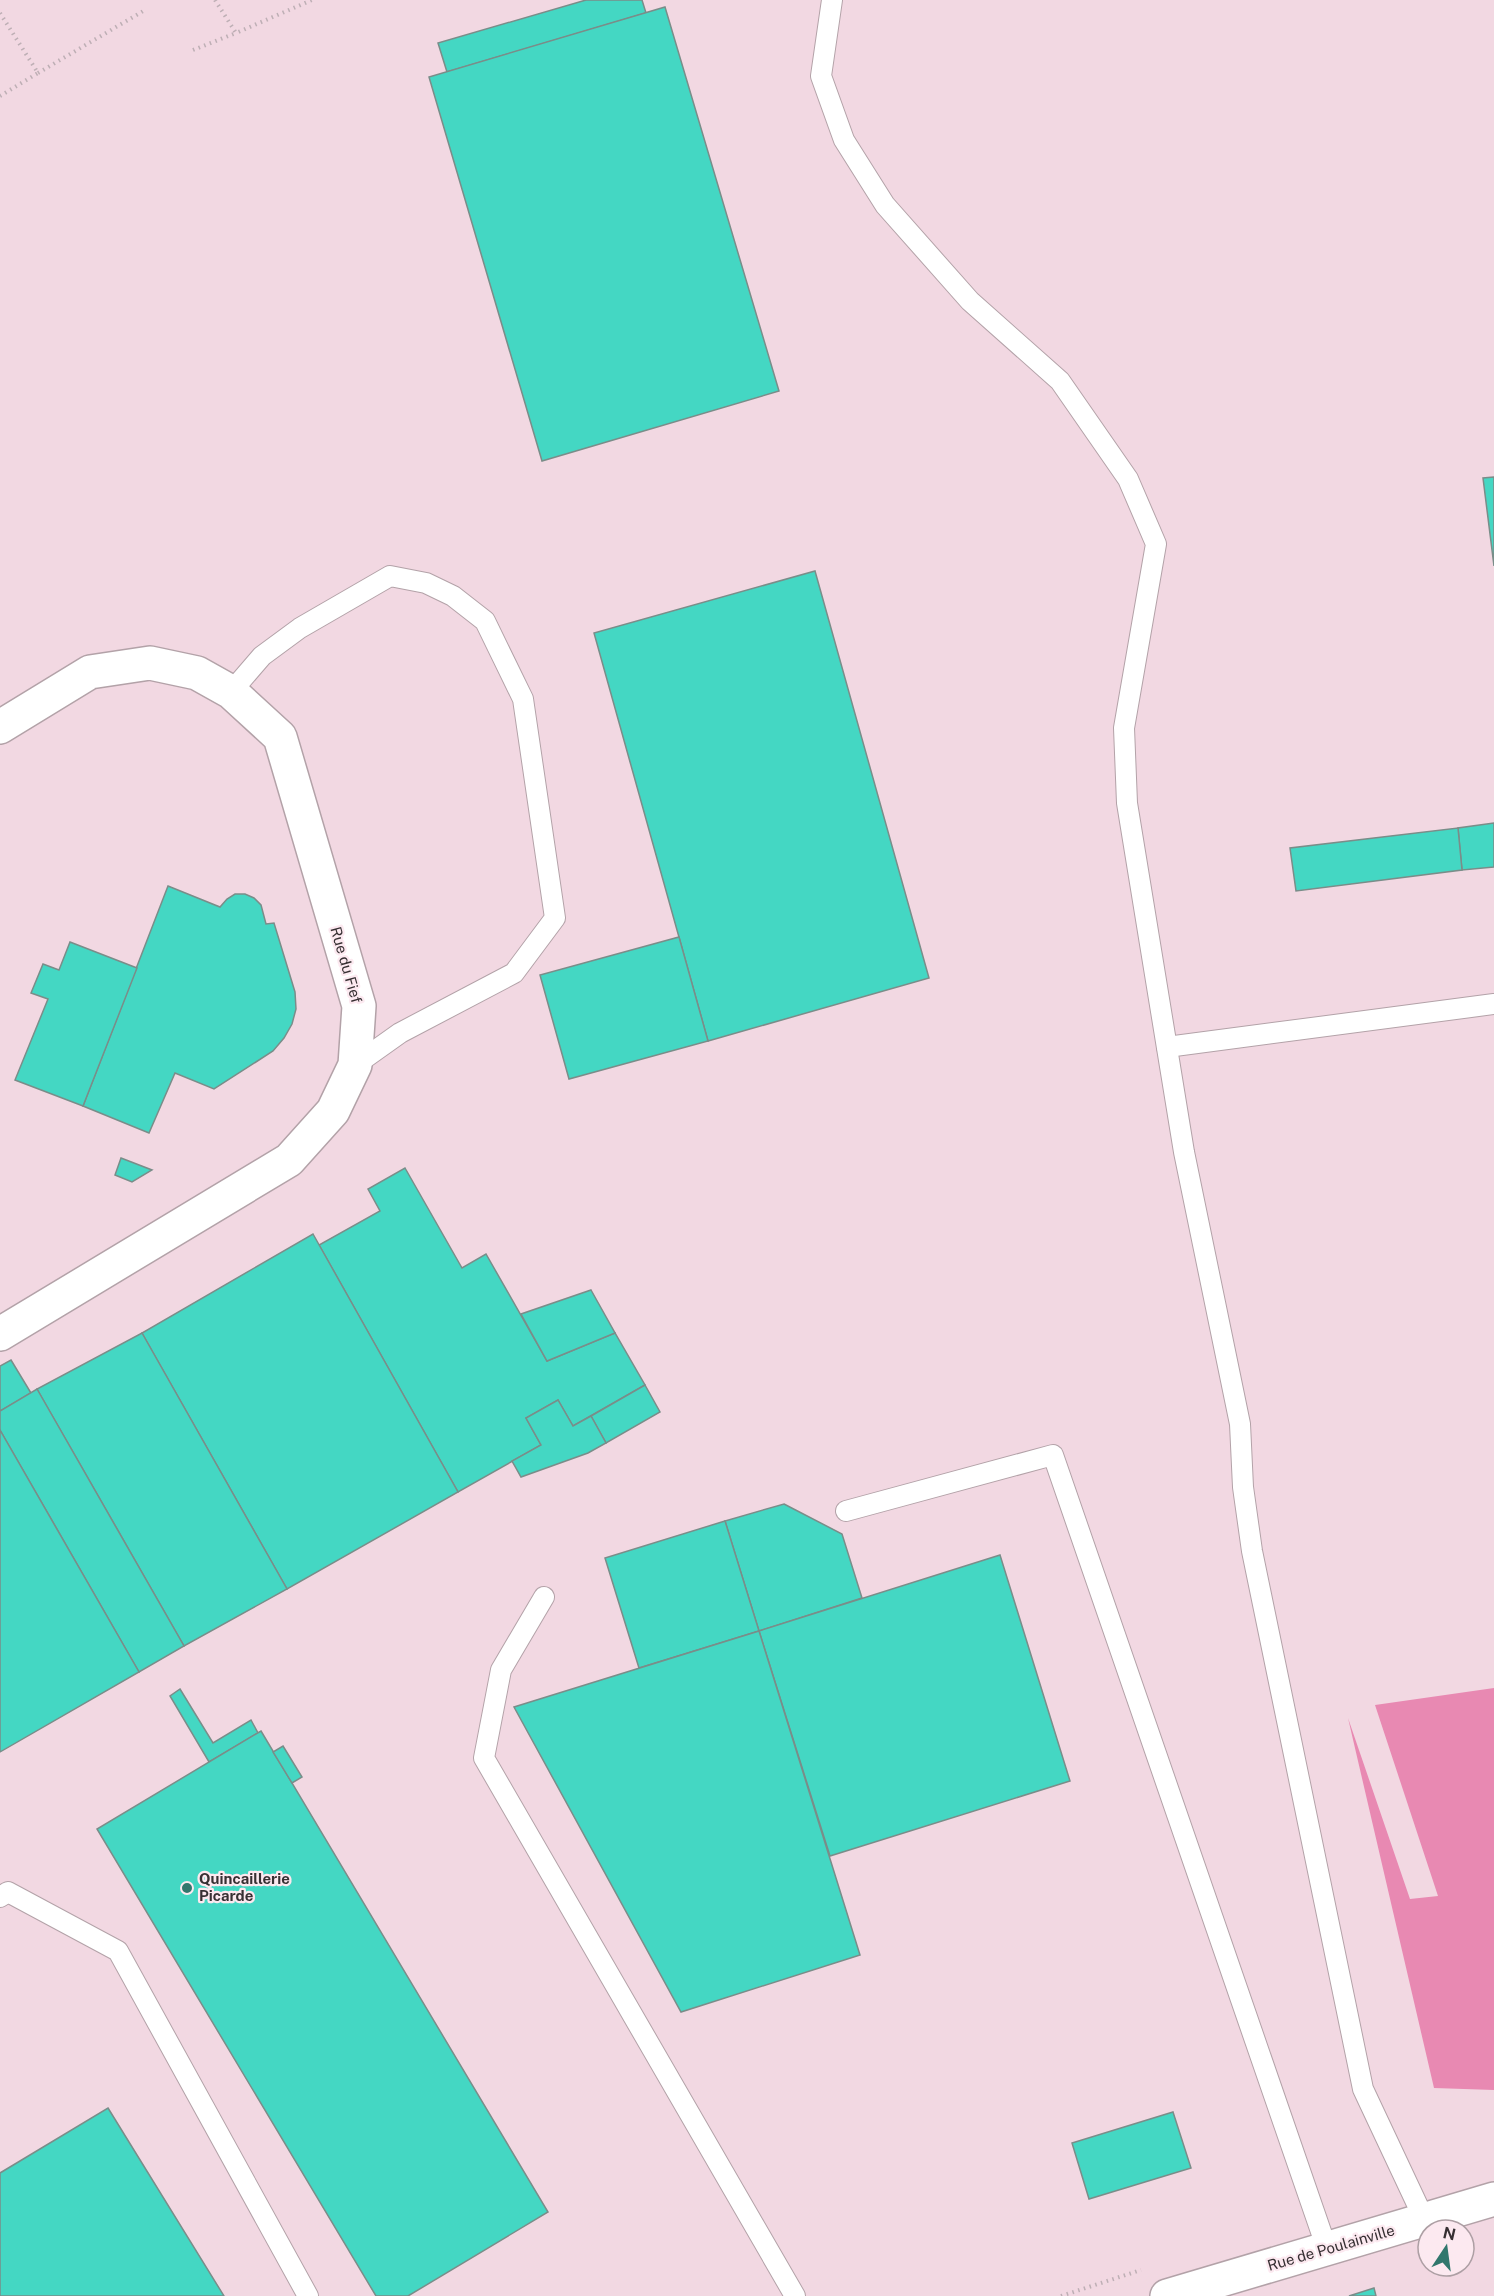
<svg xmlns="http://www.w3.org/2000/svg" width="1494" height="2296" font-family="'Public Sans',sans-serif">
  <rect width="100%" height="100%" fill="#fce9f0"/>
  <path fill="#f2d8e2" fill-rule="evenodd" d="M0,0h1494v2296h-1494zM1428,2230h36v36h-36z"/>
  <polygon fill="#e889b2" points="1494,1688 1494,2090 1434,2088 1348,1718 1410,1899 1438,1896 1375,1705"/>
  <g fill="#44d7c3" stroke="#7a8d89" stroke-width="1.5">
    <polygon points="586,0 642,0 646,13 447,72 438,43"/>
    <polygon points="665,7 779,391 542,461 429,77"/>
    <polygon points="1494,477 1494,566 1483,478"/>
    <polygon points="815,571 929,978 708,1041 594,633"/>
    <polygon points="1494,823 1494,867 1462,870 1458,828"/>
    <polygon points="1458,828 1462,870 1296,891 1290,848"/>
    <polygon points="168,886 220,907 227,899 235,894 245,894 254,898 261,905 266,924 274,923 295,992 296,1009 292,1024 284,1038 273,1051 214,1089 175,1073 149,1133 83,1106"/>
    <polygon points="679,937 708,1041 569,1079 540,975"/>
    <polygon points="70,942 137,968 83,1106 15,1080 48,999 31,993 43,964 59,970"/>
    <polygon points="121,1158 152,1170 132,1182 115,1175"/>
    <polygon points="405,1168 462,1268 486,1254 547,1361 615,1333 645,1385 573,1426 558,1400 526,1418 541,1445 458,1492 319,1245 380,1211 368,1189"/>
    <polygon points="313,1234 458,1492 287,1589 142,1333"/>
    <polygon points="591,1290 615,1333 547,1361 521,1314"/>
    <polygon points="142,1333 287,1589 184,1646 37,1389"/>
    <polygon points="11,1360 31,1393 0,1411 0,1366"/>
    <polygon points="645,1385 660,1412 606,1443 591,1416"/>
    <polygon points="37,1389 184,1646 139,1672 0,1430 0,1411"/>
    <polygon points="558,1400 573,1426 591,1416 606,1443 588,1453 521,1477 512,1461 541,1445 526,1418"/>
    <polygon points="0,1430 139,1672 0,1752"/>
    <polygon points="784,1504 842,1534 862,1598 759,1631 725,1521"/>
    <polygon points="725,1521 759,1631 639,1668 605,1558"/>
    <polygon points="1000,1555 1070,1781 830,1856 759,1631"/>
    <polygon points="759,1631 860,1955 681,2012 514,1707"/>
    <polygon points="180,1689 213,1743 251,1720 258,1733 209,1762 170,1696"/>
    <polygon points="261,1731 548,2212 408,2296 376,2296 97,1829"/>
    <polygon points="283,1746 302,1777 292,1783 273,1752"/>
    <polygon points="108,2108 224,2296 0,2296 0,2173"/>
    <polygon points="1173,2112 1191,2168 1089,2199 1072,2143"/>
    <polygon points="1374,2288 1376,2296 1349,2296"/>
  </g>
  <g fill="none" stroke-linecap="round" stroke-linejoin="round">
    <g stroke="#b3a2a8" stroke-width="22">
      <g id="lane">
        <polyline points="832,0 821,76 844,140 885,205 970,301 1060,381 1128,479 1156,544 1124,728 1127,803 1184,1152 1240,1424 1243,1487 1252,1551 1363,2089 1425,2221"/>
        <polyline points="231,692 262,656 300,628 390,576 426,583 453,596 485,621 523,699 555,918 514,973 400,1033 355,1065"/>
        <polyline points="1167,1047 1494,1004"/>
        <polyline points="846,1511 1053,1455 1327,2249"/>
        <polyline points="544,1597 501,1670 484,1758 795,2296"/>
        <polyline points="0,1897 8,1892 118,1951 308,2296"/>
      </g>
    </g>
    <g stroke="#b3a2a8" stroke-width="36">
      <polyline id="street" points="0,727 90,672 150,663 197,673 231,692 280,737 359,1006 355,1065 333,1111 289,1160 0,1334"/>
    </g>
    <g stroke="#b3a2a8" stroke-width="36">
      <polyline id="secondary" points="1167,2296 1494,2199"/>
    </g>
    <g stroke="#beafb5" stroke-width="4" stroke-dasharray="1.5 4.5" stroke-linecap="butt">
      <polyline points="215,0 236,33 312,0"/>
      <polyline points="0,13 38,73 0,96"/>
      <polyline points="193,50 236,33"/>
      <polyline points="38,73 145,10"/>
      <polyline points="1061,2296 1141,2270"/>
    </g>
    <use href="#lane" stroke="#fff" stroke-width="20"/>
    <use href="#street" stroke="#fff" stroke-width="33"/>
    <use href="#secondary" stroke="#fff" stroke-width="33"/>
  </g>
  <circle fill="#31776d" stroke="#fce9f0" stroke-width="2" cx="187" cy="1888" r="6"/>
  <g text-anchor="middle" stroke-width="4.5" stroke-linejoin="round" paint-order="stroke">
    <g font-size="15" fill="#373033" stroke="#fce9f0">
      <text transform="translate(346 965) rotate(74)" y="5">Rue du Fief</text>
      <text transform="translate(1331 2248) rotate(-16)" y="5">Rue de Poulainville</text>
    </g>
    <g font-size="15" font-weight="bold" fill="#373033" stroke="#fce9f0" text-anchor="start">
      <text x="199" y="1884">Quincaillerie<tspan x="199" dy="17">Picarde</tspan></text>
    </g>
  </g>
  <g transform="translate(1446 2248) rotate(13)"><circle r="28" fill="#fce9f0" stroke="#ad9fa4" stroke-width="1.5"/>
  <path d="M0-4.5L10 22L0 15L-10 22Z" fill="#31776d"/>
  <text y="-9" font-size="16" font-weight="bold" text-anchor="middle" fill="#373033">N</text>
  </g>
</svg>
